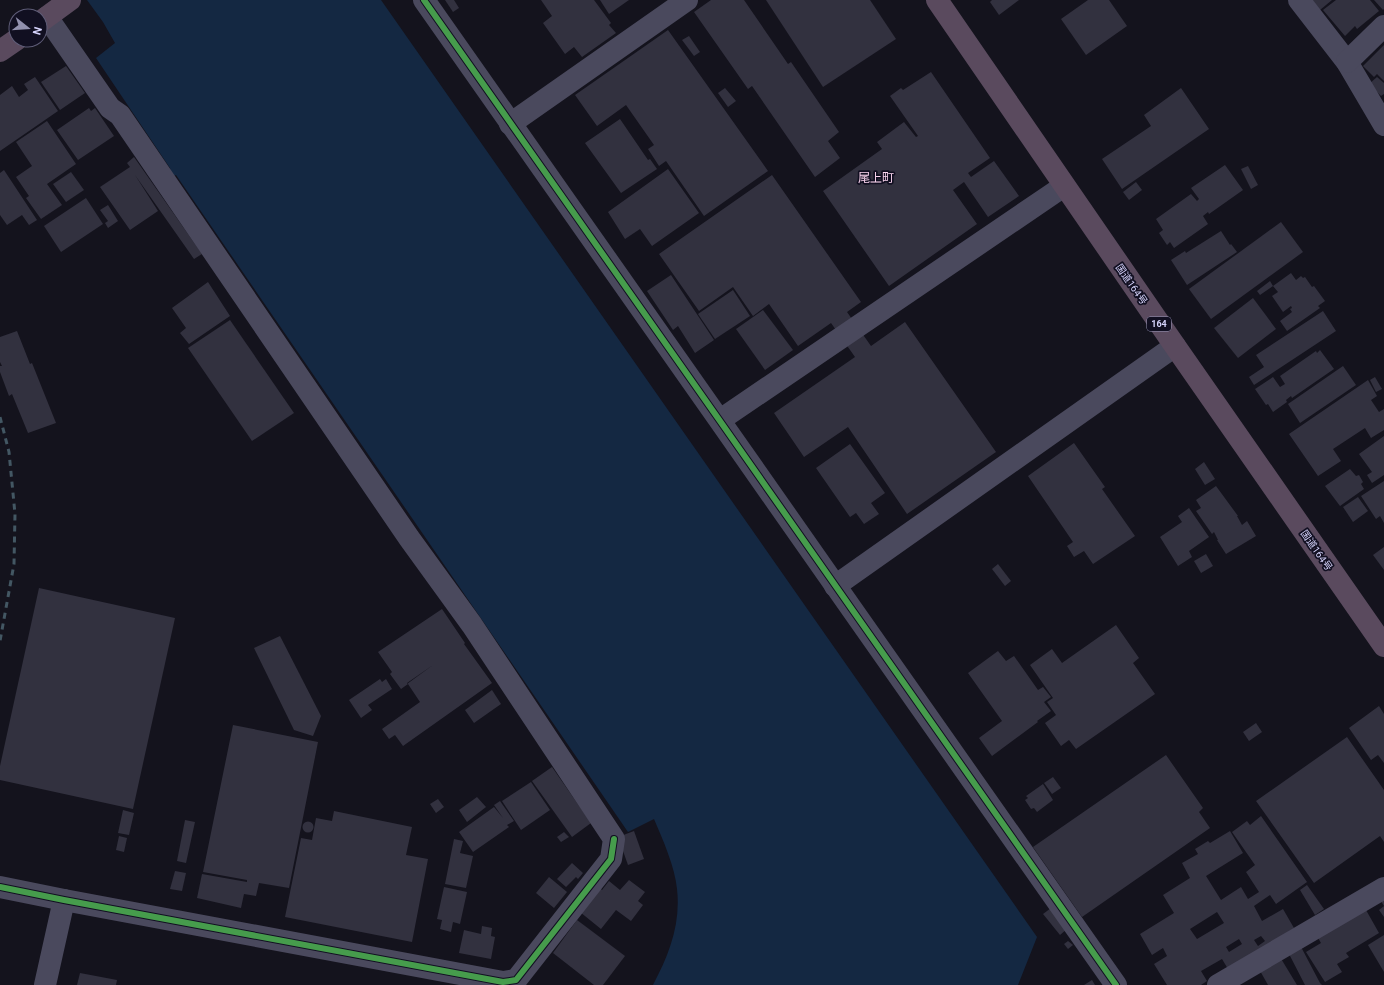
<svg xmlns="http://www.w3.org/2000/svg" width="1384" height="985" font-family="Roboto,'Noto Sans JP',sans-serif">
  <rect width="100%" height="100%" fill="#14131d"/>
  <path fill="#142842" d="M87,0h294l656,937 -19,48h-365c16,-30 28,-61 24,-96 -2,-22 -14,-49 -23,-70l-26,13 -452,-657 -5,2 -1,-9 -74,-110 19,-15 -12,-21z"/>
  <g fill="#32313f" fill-rule="evenodd">
    <polygon points="445,0 454,0 459,8 453,12"/>
    <polygon points="541,0 594,0 611,23 609,25 616,33 582,57 574,47 565,54 543,23 552,16"/>
    <polygon points="600,0 629,0 609,14"/>
    <polygon points="711,0 744,0 788,64 791,62 839,132 828,141 840,158 815,177 752,86 748,89 694,12"/>
    <polygon points="766,0 870,0 896,39 823,87"/>
    <polygon points="992,0 1019,0 999,15 990,2"/>
    <polygon points="1088,0 1109,0 1127,26 1086,55 1061,19"/>
    <polygon points="1312,0 1332,0 1320,10"/>
    <polygon points="1336,0 1370,0 1379,11 1357,29 1355,26 1345,36 1323,10"/>
    <polygon points="1374,0 1384,0 1384,9 1383,10"/>
    <polygon points="668,30 768,171 704,216 666,161 659,166 648,149 654,145 626,105 597,126 575,95"/>
    <polygon points="689,36 700,52 694,56 682,40"/>
    <polygon points="1384,45 1384,81 1377,74 1374,77 1363,66"/>
    <polygon points="66,66 85,93 60,110 41,82"/>
    <polygon points="931,72 990,158 968,173 971,177 994,161 1019,196 988,217 964,182 953,190 977,224 889,286 823,191 882,149 877,142 904,122 916,137 918,136 890,96 901,88 903,90"/>
    <polygon points="35,77 58,111 0,151 0,95 12,86 19,97 28,90 24,84"/>
    <polygon points="1377,77 1384,83 1384,94 1381,96 1369,84"/>
    <polygon points="725,88 736,101 728,107 718,93"/>
    <polygon points="1181,88 1209,129 1122,189 1102,159 1151,126 1144,115"/>
    <polygon points="89,108 91,111 95,108 114,136 78,160 57,130"/>
    <polygon points="620,119 648,160 650,159 657,169 621,193 585,143"/>
    <polygon points="47,121 76,164 47,184 62,205 41,219 26,198 29,196 16,177 32,166 16,142"/>
    <polygon points="134,157 202,254 194,259 135,175 158,211 130,230 100,187 130,167 127,163"/>
    <polygon points="1225,165 1243,190 1209,214 1208,212 1203,216 1208,224 1174,248 1170,242 1167,245 1159,233 1163,230 1156,219 1191,194 1197,201 1199,199 1191,188"/>
    <polygon points="1248,166 1258,185 1251,189 1241,169"/>
    <polygon points="668,169 699,213 652,246 640,229 625,239 608,212"/>
    <polygon points="4,170 37,220 29,225 22,215 7,225 0,215 0,173"/>
    <polygon points="71,172 84,190 66,202 53,184"/>
    <polygon points="772,175 861,302 847,312 871,346 905,322 996,452 907,514 848,427 804,457 774,413 855,357 831,323 798,346 769,304 753,316 733,287 699,311 659,254"/>
    <polygon points="1136,182 1142,190 1129,200 1123,192"/>
    <polygon points="86,198 103,224 61,252 44,226"/>
    <polygon points="108,205 118,221 108,228 105,223 108,221 100,210"/>
    <polygon points="1281,222 1303,252 1211,319 1189,289"/>
    <polygon points="1221,231 1230,245 1231,244 1237,252 1187,285 1171,260 1185,251 1186,253"/>
    <polygon points="1291,273 1296,280 1301,276 1303,278 1305,277 1312,287 1314,286 1325,301 1318,306 1320,308 1287,331 1280,321 1292,312 1290,309 1292,308 1291,306 1283,312 1272,296 1278,292 1273,286 1260,295 1257,291 1270,281 1273,286"/>
    <polygon points="671,275 714,340 695,353 678,326 673,330 647,291"/>
    <polygon points="208,282 230,316 189,344 180,333 186,328 172,308"/>
    <polygon points="733,290 750,316 715,339 698,314"/>
    <polygon points="1253,298 1276,329 1238,358 1214,328"/>
    <polygon points="763,310 793,350 765,370 736,329"/>
    <polygon points="1323,311 1336,331 1254,385 1249,377 1264,367 1256,355"/>
    <polygon points="230,320 294,413 252,441 188,348"/>
    <polygon points="17,331 30,364 32,363 56,423 28,433 12,394 9,396 0,372 0,366 2,366 0,362 0,337"/>
    <polygon points="1320,350 1334,369 1292,398 1291,396 1286,400 1287,402 1273,412 1268,404 1266,405 1255,389 1273,377 1280,387 1285,384 1280,376 1316,351 1317,353"/>
    <polygon points="1343,366 1356,385 1300,423 1288,404"/>
    <polygon points="1375,377 1382,389 1376,392 1370,380"/>
    <polygon points="1368,380 1377,396 1371,400 1379,412 1384,409 1384,430 1371,438 1365,428 1333,449 1341,461 1318,476 1289,434"/>
    <polygon points="1384,436 1384,475 1372,483 1367,475 1372,472 1359,454"/>
    <polygon points="1074,443 1105,487 1102,489 1135,536 1093,564 1084,551 1074,557 1067,546 1073,542 1028,476"/>
    <polygon points="850,444 885,493 871,503 879,514 864,524 856,513 850,517 816,468"/>
    <polygon points="1204,462 1215,479 1205,485 1195,469"/>
    <polygon points="1350,469 1356,476 1359,475 1363,482 1361,484 1364,489 1340,506 1325,486"/>
    <polygon points="1384,481 1384,523 1380,516 1376,519 1361,496"/>
    <polygon points="1216,486 1238,516 1237,516 1242,525 1247,521 1256,536 1226,554 1217,540 1218,540 1214,532 1212,534 1196,511 1201,508 1196,500"/>
    <polygon points="1358,497 1368,511 1353,522 1343,507"/>
    <polygon points="1189,508 1209,537 1189,551 1192,557 1178,566 1160,537 1182,522 1178,516"/>
    <polygon points="1384,547 1384,570 1373,555"/>
    <polygon points="1206,554 1213,566 1201,573 1194,561"/>
    <polygon points="998,564 1011,581 1005,586 992,569"/>
    <polygon points="39,588 175,618 133,809 0,780 0,766"/>
    <path d="M442,609l23,34 -1,1 28,39 -89,63 -8,-11 -6,4 -7,-10 38,-27 -12,-18 -7,5 -11,-15 2,-2 -14,-20zM433,665l-26,19v-1z"/>
    <polygon points="1116,625 1139,658 1133,663 1155,694 1076,749 1069,740 1061,746 1045,723 1056,715 1047,702 1053,698 1030,665 1052,649 1062,663"/>
    <polygon points="280,636 321,716 313,736 294,730 254,648"/>
    <polygon points="998,651 1006,661 1014,656 1038,690 1043,687 1051,697 1044,702 1051,711 1037,721 1038,722 992,756 979,738 1002,721 968,673"/>
    <polygon points="380,679 382,682 386,679 392,689 368,705 372,710 361,718 349,700"/>
    <polygon points="492,690 501,704 474,723 465,710"/>
    <polygon points="1379,706 1384,714 1384,763 1378,755 1371,760 1349,728"/>
    <polygon points="1256,723 1262,732 1249,741 1243,732"/>
    <polygon points="233,725 318,742 289,888 259,883 256,896 244,894 241,908 197,898 202,874 247,882 247,880 203,872"/>
    <polygon points="1347,737 1384,790 1384,842 1380,836 1314,883 1256,801"/>
    <polygon points="1166,755 1203,808 1199,812 1210,828 1082,917 1033,847"/>
    <polygon points="552,767 591,823 572,837 532,781"/>
    <polygon points="1053,777 1061,788 1052,794 1044,783"/>
    <polygon points="531,782 550,810 521,830 502,801"/>
    <polygon points="1043,784 1053,800 1037,812 1034,808 1031,809 1025,800 1028,798 1026,796"/>
    <polygon points="477,797 486,807 467,822 459,810"/>
    <polygon points="438,799 444,807 436,813 430,804"/>
    <polygon points="500,801 514,821 507,825 509,827 473,852 459,832 494,807 503,818 494,805"/>
    <polygon points="123,810 134,813 129,835 118,833"/>
    <polygon points="334,811 412,827 406,855 428,859 412,942 285,917 301,838 312,840 316,818 332,821"/>
    <path d="M1261,816l46,66 -31,22 -6,-9 -16,11 8,15 21,-12 11,19 -66,41 -6,-10 -21,12 6,10 -6,4h-34l-13,-21 13,-8 -4,-8 -11,7 -12,-21 34,-21 -11,-18 27,-17 -8,-15 16,-9 -3,-5 13,-8 2,2 20,-12 13,22 -37,23 15,24 20,-13 7,12 11,-7 -13,-20 9,-7 -23,-33 15,-11 3,4zM1217,912l7,11 -27,16 -7,-10zM1261,936l4,5 -7,5 -4,-6zM1239,939l3,5 -13,8 -3,-5z"/>
    <polygon points="185,820 195,822 186,863 177,861"/>
    <circle cx="308" cy="827" r="5.5"/>
    <polygon points="634,831 644,859 628,865 618,837"/>
    <polygon points="564,832 569,837 561,842 557,837"/>
    <polygon points="119,836 127,838 124,852 116,850"/>
    <polygon points="454,839 463,841 460,853 473,856 466,888 445,884"/>
    <polygon points="572,863 583,873 578,879 576,877 566,887 557,879"/>
    <polygon points="175,871 186,873 182,891 170,889"/>
    <polygon points="549,877 567,892 554,908 536,893"/>
    <polygon points="629,880 645,892 638,901 643,905 631,921 616,910 601,929 580,912 599,887 602,890 609,881 620,890"/>
    <polygon points="1307,885 1324,909 1315,915 1300,890"/>
    <polygon points="444,887 467,892 460,924 453,922 451,932 440,929 442,920 437,919"/>
    <polygon points="1384,895 1384,917 1379,910 1384,906 1379,898"/>
    <polygon points="1051,908 1067,929 1060,935 1043,914"/>
    <polygon points="1366,910 1379,933 1346,953 1349,957 1337,964 1342,972 1325,982 1306,952 1321,943 1317,936"/>
    <polygon points="577,920 625,956 603,985 594,985 553,953"/>
    <polygon points="482,926 492,928 491,936 495,937 491,959 459,953 464,930 481,934"/>
    <polygon points="1384,935 1384,972 1368,945"/>
    <polygon points="1068,941 1073,945 1068,949 1064,944"/>
    <polygon points="1300,945 1320,983 1322,985 1305,985 1288,952"/>
    <polygon points="1280,957 1297,985 1268,985 1259,969"/>
    <polygon points="80,973 117,980 116,985 77,985"/>
    <polygon points="1092,980 1095,985 1084,985"/>
  </g>
  <g fill="none" stroke-linecap="round" stroke-linejoin="round">
    <g stroke="#4a495d" stroke-width="22">
      <path d="M424,0c98,141 198,280 296,421 132,188 263,376 396,564"/>
      <polyline points="1299,0 1347,62 1384,125"/>
      <polyline points="1347,62 1384,26"/>
      <polyline points="510,124 687,0"/>
      <polyline points="720,420 1064,186"/>
      <polyline points="835,586 1175,346"/>
      <polyline points="0,887 64,900 503,982 516,980 611,859 614,839 472,625 409,538 120,115 110,108 47,17"/>
      <polyline points="45,985 64,900"/>
      <polyline points="1218,985 1384,888"/>
    </g>
    <g stroke="#5a4a5e" stroke-width="22">
      <polyline points="937,0 1175,346 1384,646"/>
      <polyline points="40,22 70,0"/>
      <polyline points="0,51 16,40"/>
    </g>
    <polyline stroke="#435763" stroke-width="3" stroke-dasharray="6 5" stroke-linecap="butt" points="0,417 9,452 15,514 14,564 0,641"/>
    <g stroke="#110f21" stroke-width="8">
      <g id="cycleway">
        <path d="M424,0c98,141 198,280 296,421 132,188 263,376 396,564"/>
        <polyline points="0,887 64,900 503,982 516,980 611,859 614,839"/>
      </g>
    </g>
    <use href="#cycleway" stroke="#469c4c" stroke-width="6"/>
  </g>
  <g text-anchor="middle" stroke-width="3.5" stroke-linejoin="round" paint-order="stroke">
    <rect fill="#110f21" stroke="#9a98ba" stroke-width="1" x="1147" y="317" width="24" height="14" rx="3"/>
    <g font-size="9" font-weight="bold" fill="#d5d3fb">
      <text x="1159" y="327">164</text>
    </g>
    <g font-size="10" fill="#d5d3fb" stroke="#110f21">
      <text transform="translate(1132 284) rotate(55)" y="4">国道164号</text>
      <text transform="translate(1317 550) rotate(55)" y="4">国道164号</text>
    </g>
    <g font-size="12" fill="#fbd5ef" stroke="#110f21">
      <text x="876" y="182">尾上町</text>
    </g>
  </g>
  <g transform="translate(28 28) rotate(107)"><circle r="19" fill="#110f21" stroke="#5f5d78"/>
  <path d="M0-3L7 15L0 10L-7 15Z" fill="#9190ad"/>
  <text y="-6" font-size="11" font-weight="bold" text-anchor="middle" fill="#d5d3fb">N</text>
  </g>
</svg>
